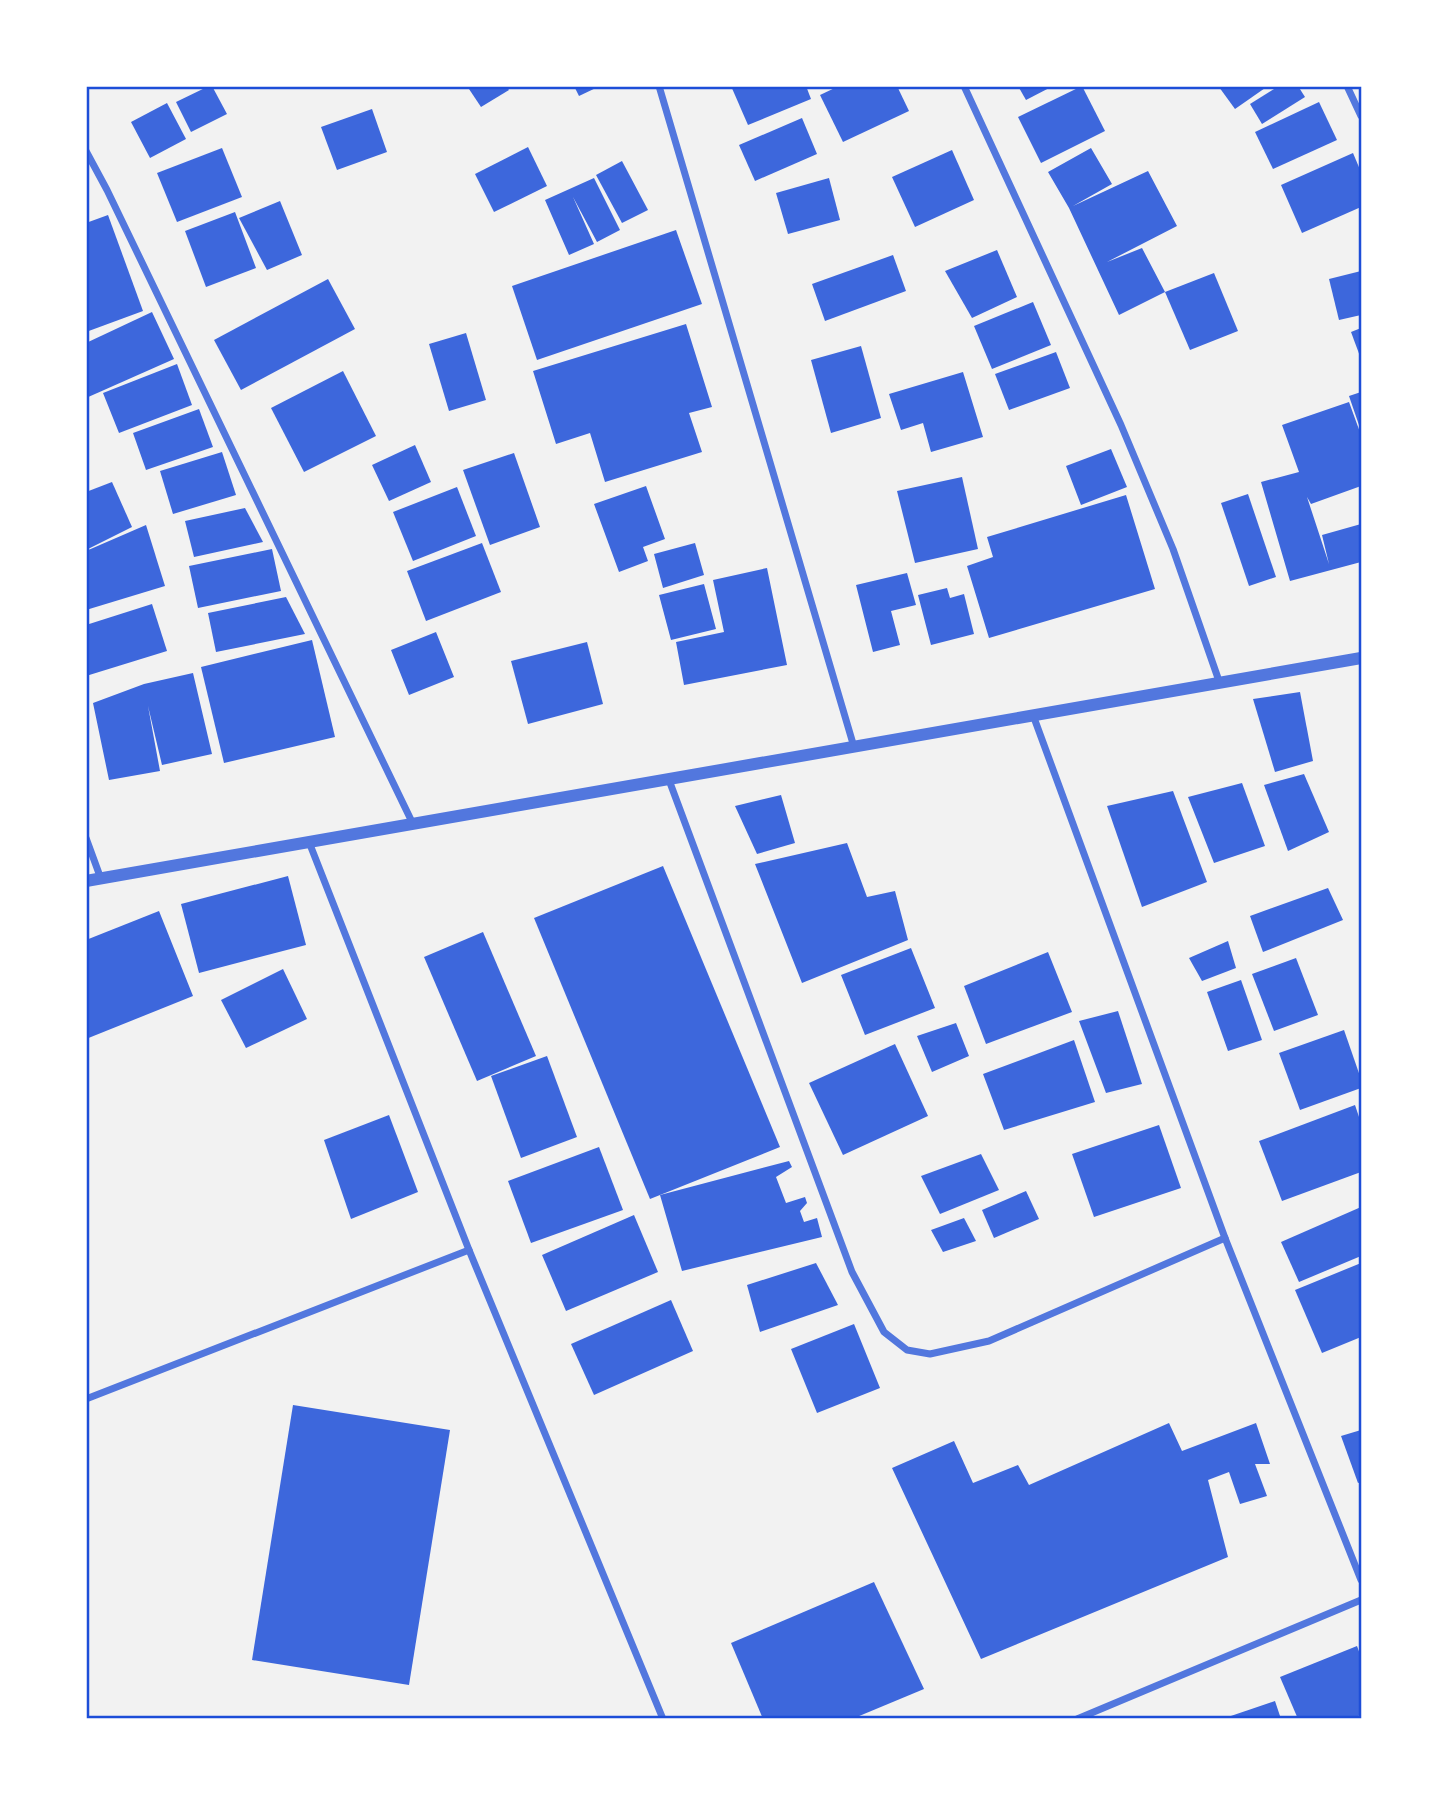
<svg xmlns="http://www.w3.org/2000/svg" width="1447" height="1805" font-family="Overpass,sans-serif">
  <rect width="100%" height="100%" fill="#f2f2f2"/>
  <g fill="#3d67dc">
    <polygon points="209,86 212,86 227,114 191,132 176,102"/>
    <polygon points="467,86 506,86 509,90 481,107"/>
    <polygon points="574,86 600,86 579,96"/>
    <polygon points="731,86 806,86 811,99 748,125"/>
    <polygon points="839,86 897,86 909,111 843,142 820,95"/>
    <polygon points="1018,86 1053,86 1026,100"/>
    <polygon points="1082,86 1105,131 1041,163 1018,117"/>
    <polygon points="1221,86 1268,86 1235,109 1219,87"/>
    <polygon points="1279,86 1298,86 1305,97 1262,124 1250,104"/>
    <polygon points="1319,102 1337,140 1273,169 1255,132"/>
    <polygon points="167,103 186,139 150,158 131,122"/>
    <polygon points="372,109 387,152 337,170 321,127"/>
    <polygon points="802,118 817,154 755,181 739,145"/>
    <polygon points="528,147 547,186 494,212 475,174"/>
    <polygon points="222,148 242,197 177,222 157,173"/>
    <polygon points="1091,148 1112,184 1073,206 1148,171 1177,226 1107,262 1142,248 1165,292 1119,315 1069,208 1048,172"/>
    <polygon points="952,150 974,200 915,227 892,177"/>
    <polygon points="1353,153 1361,172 1361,207 1302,233 1281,185"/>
    <polygon points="622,161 648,210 622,223 596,175"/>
    <polygon points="594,178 620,230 597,242 573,197 594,244 569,255 545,200"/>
    <polygon points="829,178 840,220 788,234 776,193"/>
    <polygon points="280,201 302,255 267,270 239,218"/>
    <polygon points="235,212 256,268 206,287 185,231"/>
    <polygon points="108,215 143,311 86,332 86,223"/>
    <polygon points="676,230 702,304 537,360 512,286"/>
    <polygon points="997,250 1017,297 972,318 945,271"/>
    <polygon points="893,255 906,291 825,321 812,284"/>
    <polygon points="1361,271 1361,315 1339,320 1329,279"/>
    <polygon points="1214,273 1238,331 1190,350 1165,292"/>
    <polygon points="328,279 355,329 241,390 214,340"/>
    <polygon points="1033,302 1051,345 992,369 974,326"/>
    <polygon points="152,312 174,359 86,398 86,343"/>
    <polygon points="686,324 712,407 689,413 702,452 605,482 590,433 556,444 533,371"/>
    <polygon points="1361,328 1361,359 1351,332"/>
    <polygon points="466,333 486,400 449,411 429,344"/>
    <polygon points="861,346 881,418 831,433 811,360"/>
    <polygon points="1056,352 1070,388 1009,410 995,374"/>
    <polygon points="177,364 192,405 119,433 103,393"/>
    <polygon points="343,371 376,436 304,472 271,408"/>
    <polygon points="963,372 983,437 931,452 923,423 901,430 889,394"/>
    <polygon points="1361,392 1361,431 1349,396"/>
    <polygon points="1349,402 1361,435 1361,486 1311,504 1307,497 1329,564 1322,535 1361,524 1361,562 1290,581 1261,482 1299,472 1282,425"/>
    <polygon points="199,409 213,447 146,470 133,433"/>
    <polygon points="415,445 431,482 389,501 372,465"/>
    <polygon points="1111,449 1127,487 1081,505 1066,466"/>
    <polygon points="222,452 236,495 173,514 160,471"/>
    <polygon points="514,453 540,527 490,545 463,470"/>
    <polygon points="962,477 978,549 915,563 897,491"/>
    <polygon points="112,482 132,527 86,550 86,492"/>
    <polygon points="646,486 665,539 643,547 648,561 619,572 594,504"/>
    <polygon points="457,487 476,536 413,561 393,512"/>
    <polygon points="1248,494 1276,577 1249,586 1221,503"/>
    <polygon points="1126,495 1155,589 989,638 967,566 993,557 987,537"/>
    <polygon points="245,508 263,542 194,557 185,521"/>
    <polygon points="146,525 165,586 86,610 86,551"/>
    <polygon points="482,543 501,592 426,621 407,571"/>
    <polygon points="695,543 704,575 663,588 654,554"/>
    <polygon points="272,549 281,591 198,608 189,566"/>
    <polygon points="767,568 787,665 684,685 676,642 724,632 713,580"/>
    <polygon points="907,573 916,605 891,611 900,645 873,652 856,585"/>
    <polygon points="704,584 716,629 671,640 659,595"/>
    <polygon points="947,588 950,598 964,594 974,634 931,645 918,595"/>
    <polygon points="286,597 305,634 216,652 208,613"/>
    <polygon points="152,604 167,651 86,676 86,625"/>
    <polygon points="436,632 454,677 409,695 391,650"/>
    <polygon points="312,640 335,737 224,763 201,667"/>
    <polygon points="587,642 603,704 528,724 511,661"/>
    <polygon points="193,673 212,754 162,765 148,706 160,771 109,780 93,703 144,684"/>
    <polygon points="1300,692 1313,761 1275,772 1253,699"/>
    <polygon points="1304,774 1329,832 1288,851 1264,785"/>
    <polygon points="1242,783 1265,846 1214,863 1188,797"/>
    <polygon points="1173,791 1207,882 1142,907 1107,806"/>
    <polygon points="781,795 795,843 757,854 735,806"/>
    <polygon points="847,843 867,897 895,891 908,940 802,983 755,864"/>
    <polygon points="663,866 780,1147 650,1199 534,918"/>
    <polygon points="288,876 306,945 199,973 181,904"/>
    <polygon points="1328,888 1343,920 1263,952 1250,916"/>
    <polygon points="159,911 193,996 86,1039 86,940"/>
    <polygon points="483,932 536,1056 477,1081 424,957"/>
    <polygon points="1228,941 1236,968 1202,981 1189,958"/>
    <polygon points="911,948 935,1008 865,1035 841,975"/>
    <polygon points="1048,952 1072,1012 986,1044 964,986"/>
    <polygon points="1296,958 1318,1015 1274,1031 1252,974"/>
    <polygon points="283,969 307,1019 246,1048 221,1000"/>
    <polygon points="1241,980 1262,1040 1228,1051 1207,992"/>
    <polygon points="1118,1011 1142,1084 1106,1093 1079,1021"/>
    <polygon points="956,1023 969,1056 932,1072 917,1036"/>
    <polygon points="1344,1030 1361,1079 1361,1088 1300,1110 1279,1053"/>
    <polygon points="1074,1040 1095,1102 1004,1130 983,1074"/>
    <polygon points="895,1044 928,1116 843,1155 809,1083"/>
    <polygon points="547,1056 577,1137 521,1158 491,1076"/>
    <polygon points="1355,1105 1361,1123 1361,1172 1282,1201 1259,1141"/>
    <polygon points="389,1115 418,1192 351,1219 324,1140"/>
    <polygon points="1159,1125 1181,1188 1094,1217 1072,1154"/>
    <polygon points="599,1147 623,1210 531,1243 508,1181"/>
    <polygon points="981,1154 999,1190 940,1214 921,1176"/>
    <polygon points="789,1161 792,1167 776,1177 786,1203 805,1197 807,1203 800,1211 804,1222 817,1218 822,1237 682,1271 660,1195"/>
    <polygon points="1026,1191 1039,1219 994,1238 982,1210"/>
    <polygon points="1361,1207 1361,1256 1299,1282 1281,1242"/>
    <polygon points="634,1215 658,1272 566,1311 542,1255"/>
    <polygon points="964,1218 976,1241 943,1252 931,1230"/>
    <polygon points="816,1263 838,1305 760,1332 747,1285"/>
    <polygon points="1361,1263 1361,1337 1322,1353 1295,1290"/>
    <polygon points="671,1300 693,1351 594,1395 571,1344"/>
    <polygon points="854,1324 880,1388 817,1413 791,1349"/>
    <polygon points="293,1405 450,1430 409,1685 252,1660"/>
    <polygon points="1169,1423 1182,1451 1256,1423 1270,1464 1255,1464 1267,1496 1240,1504 1229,1472 1208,1480 1228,1557 981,1659 892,1468 954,1441 973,1483 1018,1465 1029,1485"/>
    <polygon points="1361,1430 1361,1482 1358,1483 1341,1436"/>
    <polygon points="874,1582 924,1689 852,1719 763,1719 731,1643"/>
    <polygon points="1357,1646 1361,1657 1361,1715 1350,1719 1298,1719 1280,1677"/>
    <polygon points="1275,1701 1281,1719 1222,1719"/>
  </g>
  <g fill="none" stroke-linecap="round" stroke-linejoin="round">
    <g stroke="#5277de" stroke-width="7">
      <polyline points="659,86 854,747"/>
      <polyline points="964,86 1121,425 1173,549 1219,681"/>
      <polyline points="1347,86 1361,116"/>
      <polyline points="86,151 107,190 413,824"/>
      <polyline points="1033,715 1225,1238 1361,1580"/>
      <polyline points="669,780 852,1272 884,1332 907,1350 930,1354 989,1341 1225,1238"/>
      <polyline points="86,838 101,879"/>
      <polyline points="309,842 469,1250 663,1719"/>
      <polyline points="86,1399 469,1250"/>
      <polyline points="1077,1719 1361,1600"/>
    </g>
    <polyline stroke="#5277de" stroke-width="12" points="86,881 1361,658"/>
  </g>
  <rect width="1447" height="1805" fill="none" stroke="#ffffff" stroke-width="175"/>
  <rect x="88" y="88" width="1272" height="1629" fill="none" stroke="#1d4ed8" stroke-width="2.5"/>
</svg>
